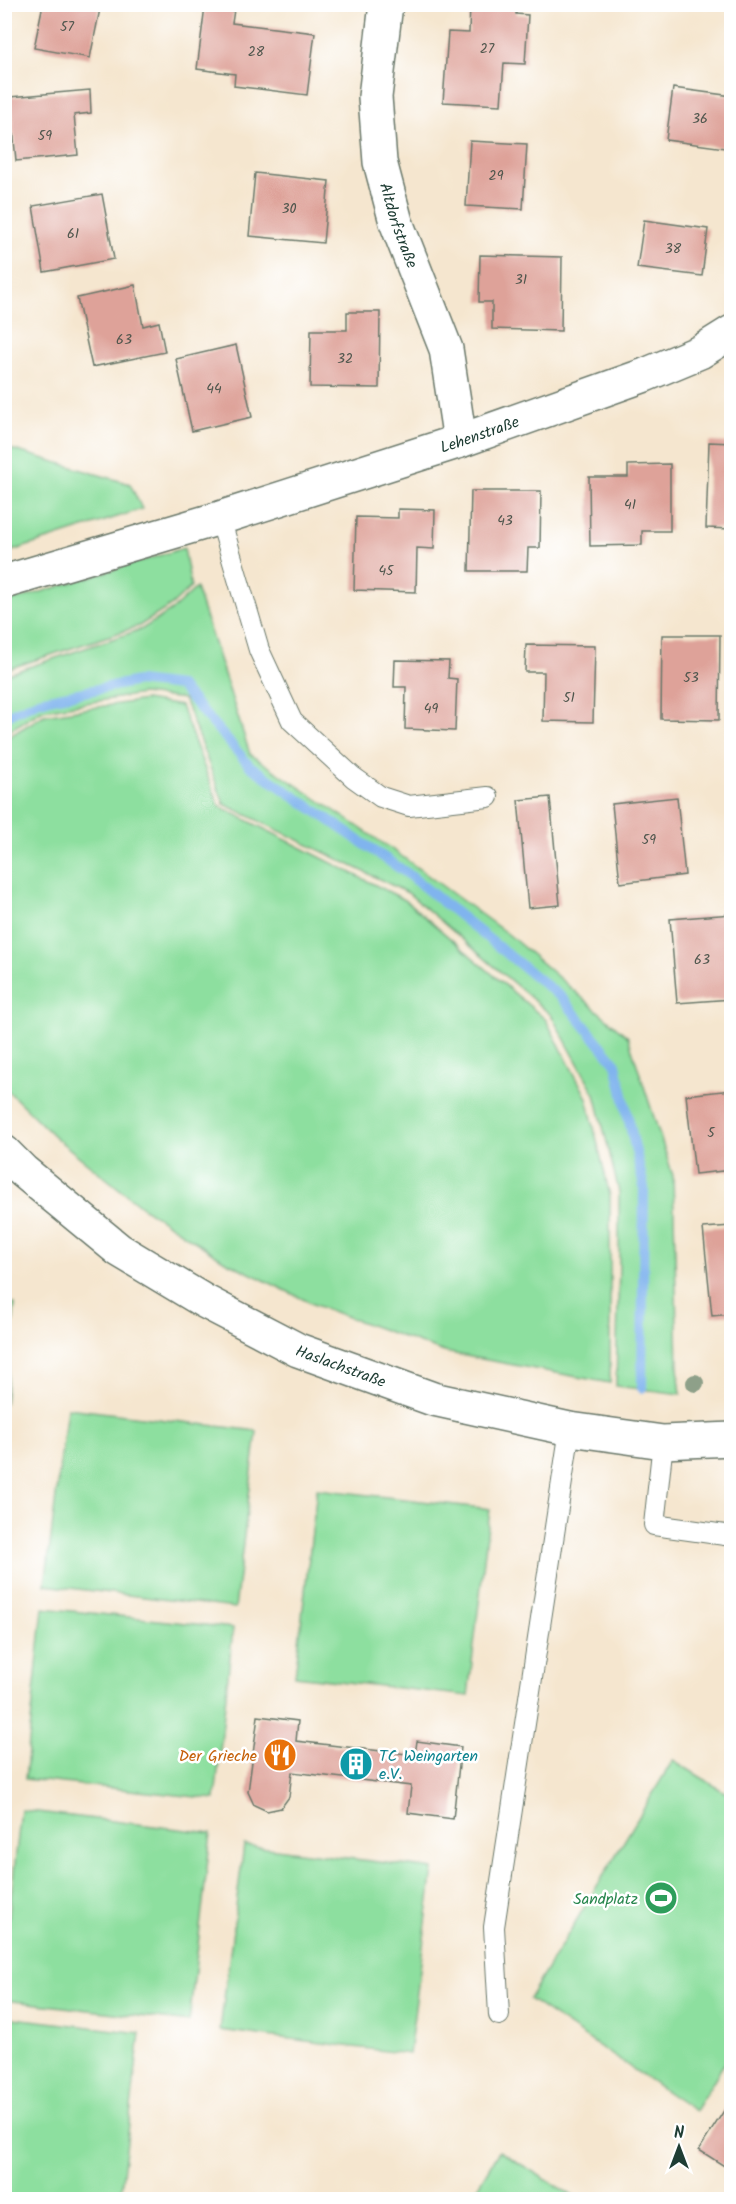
<svg xmlns="http://www.w3.org/2000/svg" width="736" height="2204" font-family="Kalam,sans-serif">
  <rect width="100%" height="100%" fill="#fff"/>
  <filter id="ink" filterUnits="userSpaceOnUse"><feTurbulence type="fractalNoise" baseFrequency=".0167" numOctaves="2"/><feDisplacementMap in="SourceGraphic" scale="12" xChannelSelector="R" yChannelSelector="G"/><feConvolveMatrix kernelMatrix="1 2 1 2 8 2 1 2 1" color-interpolation-filters="sRGB"/></filter>
  <filter id="wash" filterUnits="userSpaceOnUse"><feTurbulence type="fractalNoise" baseFrequency=".008" numOctaves="4" result="noise"/><feDisplacementMap in="SourceGraphic" scale="24" xChannelSelector="R" yChannelSelector="G"/><feGaussianBlur stdDeviation="1.35" result="paint"/><feColorMatrix in="noise" values="0 0 0 0 0 0 0 0 0 0 0 0 0 0 0 0 0 1.4 0 .05"/><feComposite in="paint" operator="in"/></filter>
  <g filter="url(#wash)">
    <rect width="100%" height="100%" fill="#f5e6cf"/>
    <g fill="#8ddf9f" stroke="#568e6a" stroke-width="1.5">
      <polygon points="4,447 130,484 142,509 12,551 5,551"/>
      <polygon points="184,548 191,587 172,605 139,626 5,670 5,603"/>
      <polygon points="196,588 250,754 396,852 509,935 628,1037 673,1176 678,1368 681,1394 616,1386 619,1264 619,1192 595,1094 551,1015 408,893 224,804 184,699 142,694 43,710 5,733 5,675 142,629 172,610"/>
      <polygon points="145,700 181,706 219,806 405,900 546,1020 587,1098 610,1196 610,1383 444,1352 315,1305 225,1261 142,1207 56,1138 5,1088 5,739 44,715"/>
      <polygon points="5,1303 15,1304 5,1404 4,1303"/>
      <polygon points="67,1408 257,1431 235,1608 45,1585"/>
      <polygon points="317,1489 490,1509 468,1696 295,1676"/>
      <polygon points="43,1608 233,1628 215,1799 25,1779"/>
      <polygon points="673,1760 731,1796 731,2052 695,2111 529,1999"/>
      <polygon points="21,1810 211,1833 189,2022 5,2000 5,1950"/>
      <polygon points="244,1845 433,1869 409,2054 220,2030"/>
      <polygon points="5,2017 140,2033 120,2199 5,2199"/>
      <polygon points="499,2151 578,2199 470,2199"/>
    </g>
    <g fill="none" stroke-linecap="round" stroke-linejoin="round">
      <polyline stroke="#80b4ee" stroke-width="10" points="4,717 39,701 138,681 180,686 250,766 408,874 562,998 616,1064 644,1187 642,1388"/>
    </g>
    <g id="blocks">
      <g fill="#dea299">
        <polygon points="43,4 101,4 90,58 34,48"/>
        <polygon points="470,4 516,4 516,14 528,15 525,64 504,63 501,105 443,102 448,32 469,33"/>
        <polygon points="205,6 234,10 232,23 315,33 307,95 234,86 235,74 197,69"/>
        <polygon points="673,88 732,96 732,149 666,140"/>
        <polygon points="90,90 91,113 74,115 78,155 16,161 10,97"/>
        <polygon points="470,141 527,144 523,209 466,206"/>
        <polygon points="255,173 329,181 323,243 249,236"/>
        <polygon points="102,194 114,259 44,272 33,206"/>
        <polygon points="644,220 708,229 702,276 637,268"/>
        <polygon points="480,255 562,257 561,331 492,329 492,302 479,302"/>
        <polygon points="135,285 143,326 159,322 165,352 92,367 77,298"/>
        <polygon points="347,312 380,312 379,388 310,387 311,330 347,330"/>
        <polygon points="236,345 252,417 192,431 176,359"/>
        <polygon points="709,442 732,443 732,529 706,528"/>
        <polygon points="670,464 670,531 642,531 642,545 590,546 589,477 628,477 628,465"/>
        <polygon points="471,491 541,491 540,548 528,548 527,571 469,571"/>
        <polygon points="398,509 435,510 434,549 417,548 416,592 354,590 356,517 398,518"/>
        <polygon points="662,635 720,635 719,720 661,719"/>
        <polygon points="526,645 595,646 593,722 543,721 544,672 525,672"/>
        <polygon points="395,660 449,661 448,678 457,679 455,731 405,729 406,687 394,687"/>
        <polygon points="550,797 560,905 528,908 518,800"/>
        <polygon points="677,797 685,875 620,883 612,804"/>
        <polygon points="732,914 732,999 677,1003 670,919"/>
        <polygon points="732,1090 732,1170 695,1174 686,1095"/>
        <polygon points="732,1226 732,1314 712,1316 703,1228"/>
        <polygon points="258,1716 298,1721 296,1741 415,1755 417,1741 461,1747 453,1819 408,1813 411,1786 292,1772 289,1797 281,1808 267,1811 254,1805 248,1792"/>
        <polygon points="732,2098 732,2171 699,2150"/>
      </g>
    </g>
  </g>
  <g filter="url(#ink)">
    <use href="#blocks" fill-opacity="0" stroke="#6a786a" stroke-width="1.5"/>
    <g fill="none" stroke-linecap="round" stroke-linejoin="round">
      <g stroke="#6a786a" stroke-width="22">
        <g id="lane">
          <polyline points="220,518 259,650 292,721 353,777 381,797 409,806 488,797"/>
          <polyline points="663,1442 654,1525 732,1536"/>
          <polyline points="499,2015 494,1927 570,1429"/>
        </g>
      </g>
      <g stroke="#6a786a" stroke-width="36">
        <g id="street">
          <path id="s1" d="M386,4l-11,93 5,65 16,60 50,127 14,92"/>
          <path id="s2" d="M4,582l216,-64 240,-77 185,-66 55,-23 32,-20"/>
          <path id="s3" d="M4,1152l19,19 96,79 85,51 94,49 135,49 137,30 93,13 69,-3"/>
        </g>
      </g>
      <use href="#lane" stroke="#fff" stroke-width="20"/>
      <use href="#street" stroke="#fff" stroke-width="33"/>
    </g>
    <circle fill="#8ea089" cx="695" cy="1383" r="9"/>
  </g>
  <defs>
    <g id="restaurant-disc" transform="scale(1.725)"><circle r="9.5" fill="#e8710a" stroke="#fff"/><path d="M-5-6h1v4h1v-4h1v4h1v-4h1v5L-1.5 .5V6h-2V.5L-5-1ZM5-6V6H3V1.5H1.5Q1.5-4 5-6Z" fill="#fff"/></g>
    <g id="building-disc" transform="scale(1.725)"><circle r="9.5" fill="#0f9aa8" stroke="#fff"/><path d="M-4-6H4V6H1V3H-1V6H-4ZM-2.5-4.3h1.7v1.8h-1.7ZM.8-4.3h1.7v1.8H.8ZM-2.5-1h1.7V.8h-1.7ZM.8-1h1.7V.8H.8Z" fill="#fff"/></g>
    <g id="stadium-disc" transform="scale(1.725)"><circle r="9.5" fill="#2e9e5b" stroke="#fff"/><path d="M0-5a6.5 5 0 1 0 0 10a6.5 5 0 1 0 0-10ZM-3.5-1.8h7v3.6h-7Z" fill="#fff"/></g>
  </defs>
  <g fill-rule="evenodd">
    <use href="#restaurant-disc" x="280" y="1755"/>
    <use href="#building-disc" x="356" y="1764"/>
    <use href="#stadium-disc" x="661" y="1898"/>
  </g>
  <g text-anchor="middle" stroke-width="5" stroke-linejoin="round" paint-order="stroke">
    <g font-size="14" fill="#4f564d">
      <text x="67" y="31">57</text>
      <text x="487" y="53">27</text>
      <text x="256" y="56">28</text>
      <text x="700" y="123">36</text>
      <text x="45" y="140">59</text>
      <text x="496" y="180">29</text>
      <text x="289" y="213">30</text>
      <text x="73" y="238">61</text>
      <text x="673" y="253">38</text>
      <text x="521" y="284">31</text>
      <text x="124" y="344">63</text>
      <text x="345" y="363">32</text>
      <text x="214" y="393">44</text>
      <text x="630" y="509">41</text>
      <text x="505" y="525">43</text>
      <text x="386" y="575">45</text>
      <text x="691" y="682">53</text>
      <text x="569" y="702">51</text>
      <text x="431" y="713">49</text>
      <text x="649" y="844">59</text>
      <text x="702" y="964">63</text>
      <text x="711" y="1137">5</text>
    </g>
    <g font-size="16" fill="#1f3d34" stroke="#fff">
      <text dy="6" stroke="none"><textPath href="#s1" startOffset="225">Altdorfstraße</textPath></text>
      <text dy="6" stroke="none"><textPath href="#s2" startOffset="498">Lehenstraße</textPath></text>
      <text dy="6" stroke="none"><textPath href="#s3" startOffset="402">Haslachstraße</textPath></text>
    </g>
    <g font-size="16" fill="#c56008" stroke="#fff" text-anchor="end">
      <text x="257" y="1761">Der Grieche</text>
    </g>
    <g font-size="16" fill="#0d838f" stroke="#fff" text-anchor="start">
      <text x="379" y="1761">TC Weingarten<tspan x="379" dy="18">e.V.</tspan></text>
    </g>
    <g font-size="16" fill="#27864d" stroke="#fff" text-anchor="end">
      <text x="638" y="1904">Sandplatz</text>
    </g>
  </g>
  <rect width="736" height="2204" fill="none" stroke="#fff" stroke-width="24"/>
  <g transform="translate(679 2147)" stroke="#ffffff" stroke-width="4.5" paint-order="stroke">
  <path d="M0-4.5L10 22L0 15L-10 22Z" fill="#1f3d34"/>
  <text y="-9" font-size="16" font-weight="bold" text-anchor="middle" fill="#1f3d34">N</text>
  </g>
</svg>
